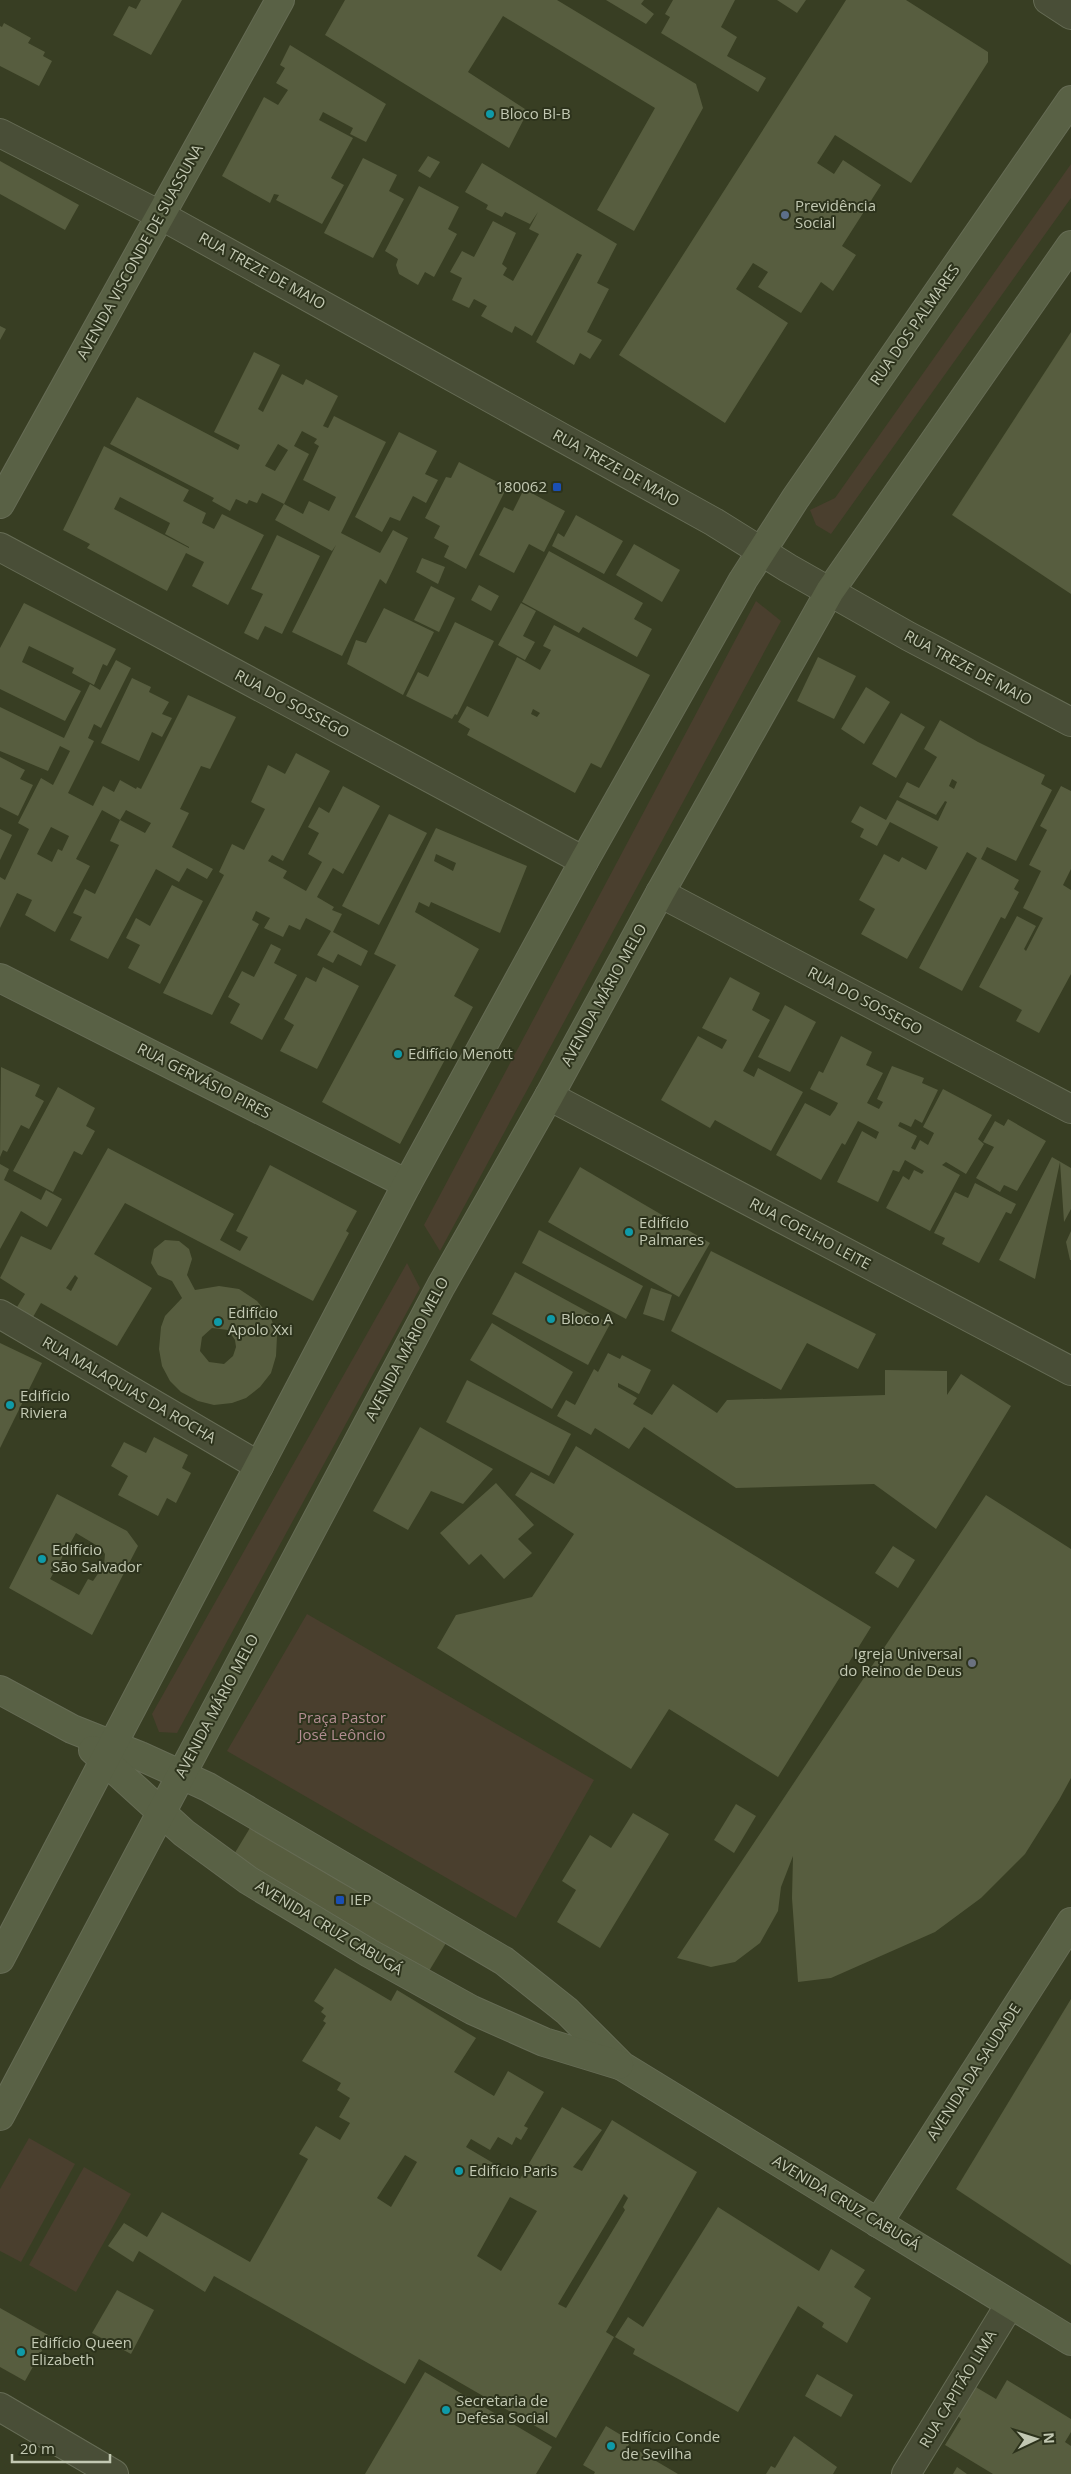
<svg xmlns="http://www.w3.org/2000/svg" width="1071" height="2474" font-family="'Open Sans',sans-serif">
  <rect width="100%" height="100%" fill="#383e23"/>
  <g fill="#4a3f2e">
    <polygon points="1071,164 1071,198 831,534 816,525 810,510 835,498"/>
    <polygon points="756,601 781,621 440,1251 424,1225"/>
    <polygon points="407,1263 420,1288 177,1733 159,1732 152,1714"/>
    <polygon points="307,1614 594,1780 516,1918 227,1751"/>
    <polygon points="29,2138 75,2164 21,2262 0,2251 0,2189"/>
    <polygon points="84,2167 131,2194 76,2292 29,2265"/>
  </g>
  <g fill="#575d3f" fill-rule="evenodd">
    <polygon points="141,0 182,0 151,55 113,35 129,6 136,9"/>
    <polygon points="345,0 557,0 696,84 703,108 634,231 597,210 655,108 503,16 468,72 528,111 509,148 325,35"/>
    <polygon points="606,0 644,0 641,4 654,14 646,24"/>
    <polygon points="673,0 735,0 721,27 737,37 727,56 766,78 758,92 661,33 670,17 665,14"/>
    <polygon points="777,0 806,0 797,13"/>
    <polygon points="846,0 906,0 988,52 988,62 911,183 835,135 817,163 834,174 843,160 881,185 842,246 856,255 833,291 821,282 801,313 758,287 768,272 753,263 736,289 788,323 725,423 619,355"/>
    <polygon points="4,23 31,38 28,43 45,52 43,56 52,61 39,86 0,66 0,26 2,27"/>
    <polygon points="290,45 386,104 366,142 350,134 353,128 323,112 319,120 353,138 331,178 344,185 322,224 276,200 279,195 274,194 270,203 222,176 264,97 278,105 288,90 276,83 285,68 280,65"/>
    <polygon points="428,156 440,162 430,178 418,171"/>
    <polygon points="363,158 397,175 389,191 404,199 373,258 324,233"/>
    <polygon points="0,161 79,205 65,230 0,194"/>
    <polygon points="482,163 617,244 597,283 609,289 587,332 602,340 590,359 580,353 574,365 536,342 582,255 577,253 532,336 515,326 512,333 481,316 487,306 474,299 469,308 452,300 462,278 450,272 462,251 474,257 493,221 516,233 502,264 507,268 503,275 513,281 539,234 529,229 538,212 530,224 505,212 502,217 486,209 488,205 465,192"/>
    <polygon points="419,186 459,207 448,229 457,234 434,277 425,272 418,285 399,274 396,265 398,259 385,251"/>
    <polygon points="0,326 6,329 0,340"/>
    <polygon points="1071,332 1071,594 952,515"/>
    <path d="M254,352l26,13 -22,44 5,3 19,-38 21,11 3,-6 32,17 -15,30 5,2 6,-12 52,26 -45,91 39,20 13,-23 15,8 -22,46 -6,-5 -38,77 -50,-24 44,-87 -4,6 -57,-31 9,-16 19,10 6,-13 20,10 7,-14 -33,-17 16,-34 -5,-3 3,-4 -15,-8 -8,15 15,8 -25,50 -22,-11 -5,10 -8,-3 -2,4 -11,-5 -6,12 -18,-10 2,-3 -104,-54 27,-47 101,53 2,-5 -26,-13zM278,444l10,6 -13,21 -10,-5z"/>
    <polygon points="399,432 437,451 425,474 438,480 426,503 413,496 400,521 390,517 382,532 355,517"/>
    <path d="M104,446l85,44 -6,11 23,12 -4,10 12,6 8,-15 42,21 -36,70 -36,-19 12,-24 -18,-9 -19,38 -80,-43 3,-4 -27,-14zM120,497l50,26 -5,11 24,13v1l-75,-39z"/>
    <polygon points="459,462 507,487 466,569 444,557 449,546 434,538 440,526 425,518 446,477 451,478"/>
    <polygon points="524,489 565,511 544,552 529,544 514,573 479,555 504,507 513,511"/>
    <polygon points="576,515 623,541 604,574 552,546 558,533 564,537"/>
    <polygon points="277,535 320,556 282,634 265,626 258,640 244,633 263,594 251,589"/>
    <polygon points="634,544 680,570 662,602 616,575"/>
    <polygon points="549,551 643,603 634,619 652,629 637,657 583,627 579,633 522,602"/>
    <polygon points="422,558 445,567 438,584 416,572"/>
    <polygon points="479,585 499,596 491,611 471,600"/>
    <polygon points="431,586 455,598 439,632 414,620"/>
    <polygon points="24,603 116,649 107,666 103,664 94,685 72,673 74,668 29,646 22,662 81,691 65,721 0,689 0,648"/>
    <polygon points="521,603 536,611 523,636 535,642 525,660 498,645"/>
    <polygon points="384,608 434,632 403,695 347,664 356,640 366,643"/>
    <polygon points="455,622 494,641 457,715 455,714 452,719 406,696 418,672 428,677"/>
    <path d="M554,625l96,50 -49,93 -10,-5 -16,30 -108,-58 3,-6 -12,-7 9,-16 21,11 29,-60 23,13 11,-20 -8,-4zM533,709l7,4 -3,4 -6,-3z"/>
    <polygon points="818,657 856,676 834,719 797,701"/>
    <path d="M116,660l15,8 -30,60 -7,-4 -6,14 6,3 -26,52 25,13 10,-20 11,6 6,-12 16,9 1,-2 4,2 47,-94 48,22 -26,52 -9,-3 -21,43 9,4 -17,34 41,22 -6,10 -20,-11 -8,14 -23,-13 -48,90 -38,-19 12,-23 -9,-4 12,-24 10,5 24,-49 -9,-4 10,-21 25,13 6,-10 -25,-13 -6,10 -18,-10 -26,49 14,7 -35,66 -30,-17 7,-15 -15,-7 -17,35v-51l5,3 24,-51 -11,-6 23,-45 12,7 17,-34 -10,-5 -12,25 -48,-20v-44l64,31 26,-54 10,6zM51,827l18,9 -7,15 -4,-2 -6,13 -15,-8z"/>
    <polygon points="132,678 151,687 149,692 169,702 162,714 172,718 162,737 152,732 139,761 101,743"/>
    <polygon points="866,687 890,702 864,744 841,729"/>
    <polygon points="901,713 925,727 896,778 872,764"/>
    <path d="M940,720l38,22 67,33 -4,9 11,6 -36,71 -29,-14 -6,12 38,21 -5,9 5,3 -14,27 -4,-2 -39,74 -43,-23 58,-110 -10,-6 -60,107 -46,-25 14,-25 -16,-9 25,-46 15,8 3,-5 24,13 12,-23 -48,-25 -13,24 -17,-9 4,-8 -13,-7 9,-16 26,14 11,-20 41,21 9,-19 -2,-1 -9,14 -37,-18 8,-15 12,6 18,-31 -13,-8zM952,779l5,3 -3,7 -5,-3z"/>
    <polygon points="296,753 330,771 283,861 272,855 268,861 287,871 283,878 306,891 322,862 308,854 319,833 308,827 319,807 329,813 343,786 380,806 343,874 333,868 317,897 334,907 332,910 342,914 333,932 368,951 361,966 338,954 333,963 317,955 331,931 306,918 300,930 289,925 283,937 264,928 270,918 256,911 252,920 259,924 212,1015 163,993 224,875 219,872 232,844 244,850 265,809 251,802 268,765 285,774"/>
    <polygon points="0,757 25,770 20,779 33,785 18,816 0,807"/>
    <polygon points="1061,786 1071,791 1071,869 1063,885 1071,890 1071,974 1039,1033 1016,1021 1022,1010 979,987 1017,916 1036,926 1024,949 1026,951 1043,918 1023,908 1041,871 1029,865 1047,830 1040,826"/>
    <polygon points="389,814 427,833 379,925 342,906"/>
    <path d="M436,828l91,38 -27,67 -69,-31 -2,5 -10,-5 -4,10 64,37 -25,47 19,11 -73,137 -78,-42 74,-137 -22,-11zM436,854l20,9 -3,8 -19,-10z"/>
    <polygon points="0,829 12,835 0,860"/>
    <polygon points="172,885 203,901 160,984 128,968 140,945 126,938 136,918 150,926"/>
    <polygon points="271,944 281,949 274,963 297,975 262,1040 230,1023 240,1004 228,997 242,971 254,977"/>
    <polygon points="323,967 359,986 317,1069 280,1051 294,1025 284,1019 306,977 316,982"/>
    <polygon points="730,977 760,993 752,1010 770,1020 743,1071 754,1077 758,1068 803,1092 771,1151 715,1120 710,1128 661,1100 698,1036 722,1049 727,1040 702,1028"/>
    <polygon points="785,1005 816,1022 790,1072 758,1057"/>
    <polygon points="841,1036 872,1052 866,1065 883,1073 867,1103 879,1109 883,1102 877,1099 892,1066 924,1078 922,1083 938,1090 922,1123 915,1119 911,1127 900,1122 898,1126 917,1136 911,1148 915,1150 920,1140 928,1145 934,1133 923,1127 943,1089 992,1115 978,1139 984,1144 966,1174 946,1162 942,1165 960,1175 930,1231 886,1208 903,1176 909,1180 914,1170 922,1174 924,1171 905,1160 899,1172 893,1170 878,1202 837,1182 862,1131 876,1139 879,1132 858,1121 845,1145 842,1143 821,1180 776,1155 805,1103 830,1116 835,1109 838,1103 810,1089 819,1071 823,1073"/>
    <polygon points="1,1067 40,1085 35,1096 44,1101 29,1129 21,1125 7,1152 3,1150 0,1157"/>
    <polygon points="58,1087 95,1108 86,1126 95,1131 82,1155 74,1151 53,1192 13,1171"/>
    <polygon points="1008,1119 1046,1141 1017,1191 1004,1185 1000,1192 976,1178 994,1147 983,1142 995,1121 1004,1126"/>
    <path d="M108,1148l126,66 -14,26 20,11 8,-14 -12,-6 34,-66 87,46 -11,20 3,2 -36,68 -188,-98 -31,51 58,34 -35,58 -76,-43 -8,14 -16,-10 8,-13 -25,-16 21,-42 30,14zM75,1275l3,3 -7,13 -5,-3z"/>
    <polygon points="1052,1157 1071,1168 1071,1209 1064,1222 1060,1162 1035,1279 999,1260"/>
    <polygon points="0,1164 9,1169 4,1180 41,1200 46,1190 62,1199 47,1227 21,1211 0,1249"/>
    <polygon points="580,1167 710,1243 679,1297 548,1222"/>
    <polygon points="975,1183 1016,1204 1011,1214 1006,1212 979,1263 942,1244 945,1238 934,1233 955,1192 968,1198"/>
    <polygon points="539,1230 643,1286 626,1319 522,1263"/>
    <polygon points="1071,1231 1071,1260 1070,1260 1066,1242"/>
    <path d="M165,1240l14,1 10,8 3,10 -5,16 8,15 24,-4 20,3 18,12 14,17 6,18 -1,20 -5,17 -11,14 -14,11 -14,5 -18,2 -16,-4 -17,-9 -11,-11 -8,-15 -3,-17 2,-22 4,-11 17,-18 -10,-17 -14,-6 -7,-12 3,-14zM212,1328l16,2 7,10 1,7 -3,9 -9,8 -15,-2 -9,-11 2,-14z"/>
    <polygon points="711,1251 876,1334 858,1369 807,1343 781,1390 671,1331"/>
    <polygon points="515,1272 610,1324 588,1365 492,1314"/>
    <polygon points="651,1288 672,1295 664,1321 643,1314"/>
    <polygon points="492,1323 573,1372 552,1409 470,1360"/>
    <polygon points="0,1343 42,1363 0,1448"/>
    <polygon points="608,1353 620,1359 622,1355 651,1370 639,1394 618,1383 618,1387 637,1398 633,1404 652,1415 673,1384 717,1413 727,1400 885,1395 885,1370 947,1371 947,1395 961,1374 1011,1406 936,1529 874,1484 736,1488 644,1427 629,1449 595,1428 591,1435 557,1416 566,1400 575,1405 594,1369 598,1372"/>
    <polygon points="467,1380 571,1434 549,1476 446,1422"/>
    <polygon points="420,1427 493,1469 463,1504 431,1491 408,1530 373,1511"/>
    <polygon points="154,1437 188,1455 182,1468 191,1473 176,1503 167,1498 158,1516 118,1495 128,1476 111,1466 124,1442 146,1453"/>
    <polygon points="576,1446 871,1627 778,1777 669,1709 631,1769 437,1648 456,1615 532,1597 574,1534 515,1495 531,1472 554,1484"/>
    <polygon points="496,1483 534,1525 518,1539 532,1553 504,1579 481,1554 469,1565 440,1533"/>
    <path d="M57,1494l70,37 11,15 -46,89 -83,-47zM76,1533l25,15 4,6 -1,11 -11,16 -5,-2 -9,16 -29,-16z"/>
    <polygon points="986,1495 1071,1549 1071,1778 1059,1800 1025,1854 981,1898 935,1932 831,1978 798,1982 792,1898 793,1856 781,1887 778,1911 760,1943 735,1962 711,1967 677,1958"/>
    <polygon points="893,1546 915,1560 898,1588 875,1573"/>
    <polygon points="736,1804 756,1816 734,1853 714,1840"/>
    <polygon points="633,1813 669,1834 600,1948 557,1922 576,1890 562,1881 590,1835 611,1848"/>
    <polygon points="253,1823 446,1943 426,1976 233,1856"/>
    <path d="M335,1968l56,33 6,-11 79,48 -22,34 40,24 14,-25 36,21 -20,34 4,2 -7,12 -5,-3 -4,8 -14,-8 -8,13 -19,-11 -5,8 54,32 42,-72 40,23 -29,37 9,4 30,-51 85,52 -91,160 8,5 -58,101 -137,-79 -14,25 -191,-108 -9,16 -66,-41 -6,11 -25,-16 16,-23 23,14 15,-25 88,50 58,-103 -9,-5 17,-28 24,14 10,-17 -11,-6 11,-19 -13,-8 4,-7 -39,-22 24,-38 -3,-2 3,-5 -5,-4 3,-4 -10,-7zM405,2155l12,7 -26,45 -14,-9zM624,2194l4,4 -5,9 2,3 -59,98 -8,-4zM510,2197l27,14 -36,60 -24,-15z"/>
    <polygon points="1071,1999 1071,2265 956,2189"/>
    <polygon points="718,2207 819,2271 831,2249 865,2270 854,2287 871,2298 847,2343 822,2327 824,2323 798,2306 738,2412 633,2354 635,2349 615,2337 628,2317 643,2327"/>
    <polygon points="117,2290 154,2310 131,2354 92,2333"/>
    <polygon points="0,2308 50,2336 25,2381 0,2367"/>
    <polygon points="425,2372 552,2447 536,2474 365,2474"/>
    <polygon points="817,2374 853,2395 841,2417 805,2396"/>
    <polygon points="1007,2380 1071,2419 1071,2432 1065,2442 1071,2446 1071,2474 993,2474 945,2445 961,2419 957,2415 974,2386 996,2399"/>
    <polygon points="606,2426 631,2441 625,2451 635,2457 639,2451 678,2474 594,2474 595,2472 583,2465"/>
    <polygon points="794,2436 837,2467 833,2474 766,2474 771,2466 775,2468"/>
    <polygon points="957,2467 967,2474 953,2474"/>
  </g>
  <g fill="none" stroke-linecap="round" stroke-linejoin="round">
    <g stroke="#666c55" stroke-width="30">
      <g id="street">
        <polyline points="1048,0 1071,15"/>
        <polyline points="0,133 160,215 714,522 788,568 908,636 1071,722"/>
        <polyline points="0,547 584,861"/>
        <polyline points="660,893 1071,1109"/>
        <polyline points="549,1096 1071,1371"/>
        <polyline points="0,1314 259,1466"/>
        <polyline points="0,2407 114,2474"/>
        <polyline points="906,2474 1010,2304"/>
      </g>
    </g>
    <g stroke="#666c55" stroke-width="30">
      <g id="secondary">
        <polyline points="0,504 280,0"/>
        <polyline points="0,978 407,1184"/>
        <polyline points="0,1690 72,1729 140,1756 208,1787 504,1961 567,2011 622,2066 1071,2341"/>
        <polyline points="93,1750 184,1833 248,1880 369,1953 472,2010 544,2042 619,2065"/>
        <polyline points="0,1959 407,1184 584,861 743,580 795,499 1071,100"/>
        <polyline points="0,2116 441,1286 549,1096 660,893 830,591 1071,245"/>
        <polyline points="878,2223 1071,1922"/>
      </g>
    </g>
    <use href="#street" stroke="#494e37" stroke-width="28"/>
    <use href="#secondary" stroke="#596145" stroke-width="28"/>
  </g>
  <g fill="#0f9aa8" stroke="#2d331c" stroke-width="2">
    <circle cx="490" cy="114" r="5"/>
    <circle cx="398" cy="1054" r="5"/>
    <circle cx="629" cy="1232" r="5"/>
    <circle cx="551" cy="1319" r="5"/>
    <circle cx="218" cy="1322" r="5"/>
    <circle cx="10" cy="1405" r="5"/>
    <circle cx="42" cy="1559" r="5"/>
    <circle cx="459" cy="2171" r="5"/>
    <circle cx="21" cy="2352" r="5"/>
    <circle cx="446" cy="2410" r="5"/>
    <circle cx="611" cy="2446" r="5"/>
  </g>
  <circle fill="#5c6f8a" stroke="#2d331c" stroke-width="2" cx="785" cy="215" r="5"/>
  <g fill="#1a4fb4" stroke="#2d331c" stroke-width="2">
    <rect x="552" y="482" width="10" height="10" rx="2.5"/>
    <rect x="335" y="1895" width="10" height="10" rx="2.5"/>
  </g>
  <circle fill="#6b7280" stroke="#2d331c" stroke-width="2" cx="972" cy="1663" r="5"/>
  <g text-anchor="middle" stroke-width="4" stroke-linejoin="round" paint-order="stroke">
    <g font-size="15" fill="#c3c9b3" stroke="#2d331c" text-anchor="start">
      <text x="500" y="119">Bloco Bl-B</text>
      <text x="795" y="211">Previdência<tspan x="795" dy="17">Social</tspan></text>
      <text x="547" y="492" text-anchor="end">180062</text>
      <text x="408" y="1059">Edifício Menott</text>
      <text x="639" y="1228">Edifício<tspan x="639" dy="17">Palmares</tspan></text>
      <text x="228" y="1318">Edifício<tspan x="228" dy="17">Apolo Xxi</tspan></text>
      <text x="561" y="1324">Bloco A</text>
      <text x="20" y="1401">Edifício<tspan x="20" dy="17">Riviera</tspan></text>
      <text x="52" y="1555">Edifício<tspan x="52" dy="17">São Salvador</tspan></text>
      <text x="962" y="1659" text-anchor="end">Igreja Universal<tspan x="962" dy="17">do Reino de Deus</tspan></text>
      <text x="350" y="1905">IEP</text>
      <text x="469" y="2176">Edifício Paris</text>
      <text x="31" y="2348">Edifício Queen<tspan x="31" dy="17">Elizabeth</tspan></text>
      <text x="456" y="2406">Secretaria de<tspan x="456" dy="17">Defesa Social</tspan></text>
      <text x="621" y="2442">Edifício Conde<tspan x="621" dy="17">de Sevilha</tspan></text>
    </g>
    <g font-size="15" fill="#c3c9b3" stroke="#2d331c">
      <text transform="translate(140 252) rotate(-61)" y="5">AVENIDA VISCONDE DE SUASSUNA</text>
      <text transform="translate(262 271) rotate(29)" y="5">RUA TREZE DE MAIO</text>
      <text transform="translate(915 325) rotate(-55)" y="5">RUA DOS PALMARES</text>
      <text transform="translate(616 468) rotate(29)" y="5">RUA TREZE DE MAIO</text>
      <text transform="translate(968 668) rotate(28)" y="5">RUA TREZE DE MAIO</text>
      <text transform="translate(292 704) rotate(28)" y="5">RUA DO SOSSEGO</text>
      <text transform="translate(604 995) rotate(-61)" y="5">AVENIDA MÁRIO MELO</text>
      <text transform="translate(865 1001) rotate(28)" y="5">RUA DO SOSSEGO</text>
      <text transform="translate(204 1081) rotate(27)" y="5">RUA GERVÁSIO PIRES</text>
      <text transform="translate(810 1234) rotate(28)" y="5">RUA COELHO LEITE</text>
      <text transform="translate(407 1349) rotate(-62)" y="5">AVENIDA MÁRIO MELO</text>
      <text transform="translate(129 1390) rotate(30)" y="5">RUA MALAQUIAS DA ROCHA</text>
      <text transform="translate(217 1706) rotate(-62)" y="5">AVENIDA MÁRIO MELO</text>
      <text transform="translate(329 1928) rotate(31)" y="5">AVENIDA CRUZ CABUGÁ</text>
      <text transform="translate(974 2072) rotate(-57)" y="5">AVENIDA DA SAUDADE</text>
      <text transform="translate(846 2203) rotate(31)" y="5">AVENIDA CRUZ CABUGÁ</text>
      <text transform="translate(958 2389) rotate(-59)" y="5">RUA CAPITÃO LIMA</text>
    </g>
    <g font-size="15" fill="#b48e93" stroke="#2d331c">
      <text x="342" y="1723">Praça Pastor<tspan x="342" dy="17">José Leôncio</tspan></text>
    </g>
  </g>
  <g transform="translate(1036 2439) rotate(86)" stroke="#2d331c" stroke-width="4" paint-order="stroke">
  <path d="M0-4L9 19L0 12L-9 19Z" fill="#c3c9b3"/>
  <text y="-8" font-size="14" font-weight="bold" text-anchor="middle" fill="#c3c9b3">N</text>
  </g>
  <path d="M12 2454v8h98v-8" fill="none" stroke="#c3c9b3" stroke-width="2.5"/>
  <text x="20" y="2454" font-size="15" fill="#c3c9b3" stroke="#2d331c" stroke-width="4" paint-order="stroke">20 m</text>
</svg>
